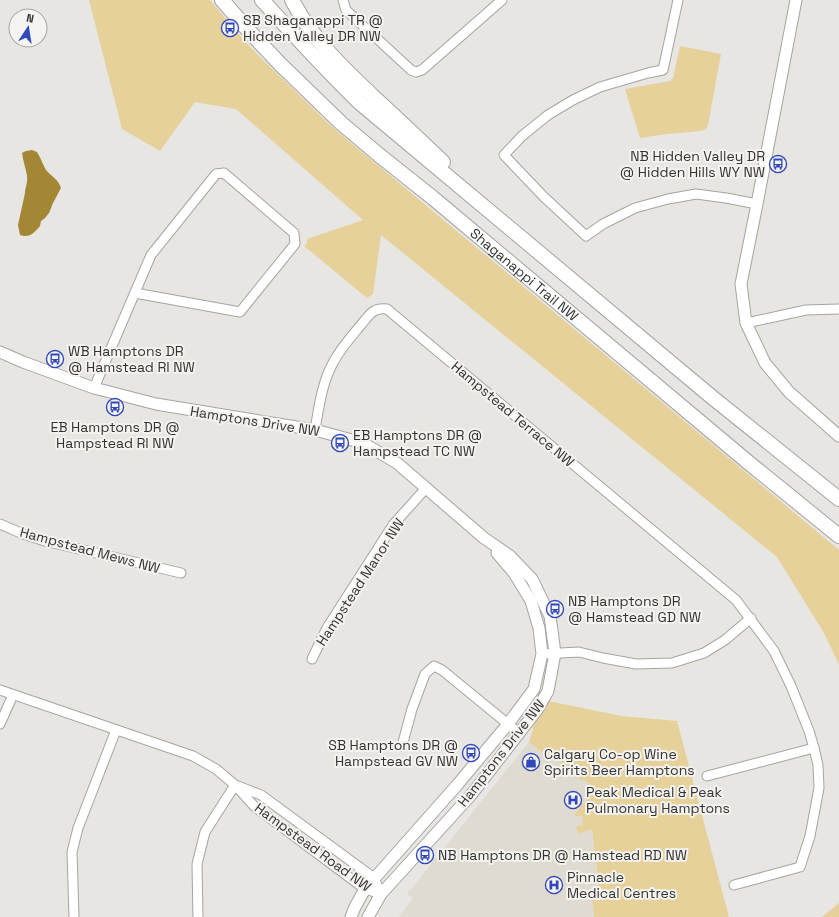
<svg xmlns="http://www.w3.org/2000/svg" width="839" height="917" font-family="'Space Grotesk',sans-serif">
  <rect width="100%" height="100%" fill="#e8e6e2"/>
  <polygon fill="#dfdbd0" points="529,742 549,758 550,756 556,759 582,780 583,779 596,789 574,815 575,816 582,816 583,825 577,826 576,829 582,834 588,830 592,830 600,894 592,895 594,917 399,917 413,898 407,894"/>
  <g fill="#e6d19b">
    <polygon points="89,0 210,0 249,46 332,127 839,550 839,665 824,633 777,557 381,235 373,294 367,298 304,246 307,243 307,239 363,220 236,109 195,102 160,151 122,129"/>
    <polygon points="680,46 721,54 708,125 706,129 701,131 667,134 640,138 625,89 670,81 673,78"/>
    <polygon points="548,701 622,716 677,721 729,917 594,917 592,895 600,894 592,830 588,830 581,834 576,829 577,826 583,825 582,816 575,816 574,815 596,789 583,779 582,781 556,759 555,760 551,756 549,758 529,742 534,725 540,715"/>
    <polygon points="839,903 839,917 822,917"/>
  </g>
  <path fill="#a48735" d="M32,150l5,2c4,6 6,13 9,18 5,6 13,10 15,18l-8,15 -4,10 -4,5 -4,3 -1,5c-6,7 -10,12 -20,9l-2,-10 7,-32c0,-5 3,-11 2,-17 -1,-7 -4,-15 -5,-23l4,-2z"/>
  <g fill="none" stroke-linecap="round" stroke-linejoin="round">
    <g stroke="#a6a4a0" stroke-width="11">
      <g id="minor">
        <polyline points="343,0 346,10 411,70 416,72 422,70 502,0"/>
        <polyline points="678,0 663,70 648,73 600,87 573,100 548,115 522,136 504,155 543,196 586,236 603,224 635,208 668,199 696,194 726,198 757,204"/>
        <polyline points="746,323 806,310 839,309"/>
        <polyline points="94,388 151,255 216,174 224,173 294,233 295,244 240,312 135,293"/>
        <path d="M315,430c4,-24 7,-48 19,-69 7,-13 17,-24 26,-35 9,-10 12,-19 27,-17l349,291 38,51 17,35 18,45 5,17 4,17 1,23 -9,48 -10,31 -66,18"/>
        <polyline points="0,524 23,534 45,541 181,573"/>
        <polyline points="542,654 579,652 603,658 636,664 672,663 704,653 725,640 751,618"/>
        <polyline points="312,659 327,628 393,525 426,488"/>
        <polyline points="0,690 193,756 216,769 235,785 255,807 365,889 381,894"/>
        <polyline points="0,724 13,695"/>
        <polyline points="402,746 412,709 425,674 434,666 442,670 519,733"/>
        <polyline points="707,776 814,748"/>
        <polyline points="238,786 261,795 374,878 381,894"/>
        <polyline points="74,917 72,852 78,828 116,730"/>
        <polyline points="198,917 197,864 205,832 235,785"/>
      </g>
    </g>
    <g stroke="#a6a4a0" stroke-width="13">
      <g id="tertiary">
        <polyline points="796,0 757,204 741,284 746,323 765,363 789,392 839,436"/>
        <polyline points="0,352 23,362 94,388 156,404 315,430 363,443 397,463 484,538 510,556 532,579 550,616 555,653 548,691 537,710 471,795 381,894 368,917"/>
        <polyline points="351,917 355,907 365,889 458,784 508,724 534,689 542,654 539,628 531,601 514,573 497,553"/>
      </g>
    </g>
    <g stroke="#a6a4a0" stroke-width="16">
      <g id="primary">
        <path id="s1" d="M222,0l26,30 32,34 61,59 38,32 54,43 316,265 90,73"/>
        <path d="M262,0c32,35 64,70 98,103l353,295 126,101"/>
        <path d="M292,0c20,39 53,70 84,99 23,21 45,42 67,63"/>
      </g>
    </g>
    <use href="#minor" stroke="#fff" stroke-width="9"/>
    <use href="#tertiary" stroke="#fff" stroke-width="11"/>
    <use href="#primary" stroke="#fff" stroke-width="14"/>
  </g>
  <defs>
    <g id="bus-ring" transform="scale(0.9)"><circle r="9.5" fill="#f5f3ef" stroke="#3048b9" stroke-width="1.5"/><path d="M-5-6H5V4H4V6H2V4H-2V6H-4V4H-5ZM-3.5-4V0h7V-4ZM-3.5 1.2v1.5H-2V1.2ZM2 1.2v1.5H3.5V1.2Z" fill="#3048b9"/></g>
    <g id="shop-ring" transform="scale(0.9)"><circle r="9.5" fill="#f5f3ef" stroke="#3048b9" stroke-width="1.5"/><path d="M-5-2.5h2.3a2.7 3.5 0 0 1 5.4 0H5L5.5 6h-11ZM-1.5-2.5h3a1.5 2.3 0 0 0-3 0Z" fill="#3048b9"/></g>
    <g id="hospital-ring" transform="scale(0.9)"><circle r="9.5" fill="#f5f3ef" stroke="#3048b9" stroke-width="1.5"/><path d="M-5-5h3v3.5h4V-5h3V5h-3V1.5h-4V5h-3Z" fill="#3048b9"/></g>
  </defs>
  <g fill-rule="evenodd">
    <use href="#bus-ring" x="230" y="28"/>
    <use href="#bus-ring" x="778" y="164"/>
    <use href="#bus-ring" x="55" y="359"/>
    <use href="#bus-ring" x="115" y="407"/>
    <use href="#bus-ring" x="340" y="443"/>
    <use href="#bus-ring" x="555" y="609"/>
    <use href="#bus-ring" x="471" y="753"/>
    <use href="#shop-ring" x="531" y="762"/>
    <use href="#hospital-ring" x="573" y="800"/>
    <use href="#bus-ring" x="425" y="855"/>
    <use href="#hospital-ring" x="554" y="885"/>
  </g>
  <g text-anchor="middle" stroke-width="4" stroke-linejoin="round" paint-order="stroke">
    <g font-size="14" fill="#333331" stroke="#f5f3ef" text-anchor="start">
      <text x="243" y="25">SB Shaganappi TR @<tspan x="243" dy="16">Hidden Valley DR NW</tspan></text>
      <text x="765" y="161" text-anchor="end">NB Hidden Valley DR<tspan x="765" dy="16">@ Hidden Hills WY NW</tspan></text>
      <text x="68" y="356">WB Hamptons DR<tspan x="68" dy="16">@ Hamstead RI NW</tspan></text>
      <text x="115" y="432" text-anchor="middle">EB Hamptons DR @<tspan x="115" dy="16">Hampstead RI NW</tspan></text>
      <text x="353" y="440">EB Hamptons DR @<tspan x="353" dy="16">Hampstead TC NW</tspan></text>
      <text x="568" y="606">NB Hamptons DR<tspan x="568" dy="16">@ Hamstead GD NW</tspan></text>
      <text x="458" y="750" text-anchor="end">SB Hamptons DR @<tspan x="458" dy="16">Hampstead GV NW</tspan></text>
      <text x="544" y="759">Calgary Co-op Wine<tspan x="544" dy="16">Spirits Beer Hamptons</tspan></text>
      <text x="586" y="797">Peak Medical &amp; Peak<tspan x="586" dy="16">Pulmonary Hamptons</tspan></text>
      <text x="438" y="860">NB Hamptons DR @ Hamstead RD NW</text>
      <text x="567" y="882">Pinnacle<tspan x="567" dy="16">Medical Centres</tspan></text>
    </g>
    <g font-size="14" fill="#333331" stroke="#f5f3ef">
      <text dy="5" stroke="none"><textPath href="#s1" startOffset="409">Shaganappi Trail NW</textPath></text>
      <text transform="translate(513 414) rotate(40)" y="5">Hampstead Terrace NW</text>
      <text transform="translate(255 421) rotate(9)" y="5">Hamptons Drive NW</text>
      <text transform="translate(90 550) rotate(15)" y="5">Hampstead Mews NW</text>
      <text transform="translate(360 582) rotate(-57)" y="5">Hampstead Manor NW</text>
      <text transform="translate(501 753) rotate(-52)" y="5">Hamptons Drive NW</text>
      <text transform="translate(313 847) rotate(36)" y="5">Hampstead Road NW</text>
    </g>
  </g>
  <g transform="translate(28 28) rotate(12)"><circle r="19" fill="#f5f3ef" stroke="#a7a6a3"/>
  <path d="M0-3L7 15L0 10L-7 15Z" fill="#3048b9"/>
  <text y="-6" font-size="11" font-weight="bold" text-anchor="middle" fill="#333331">N</text>
  </g>
</svg>
